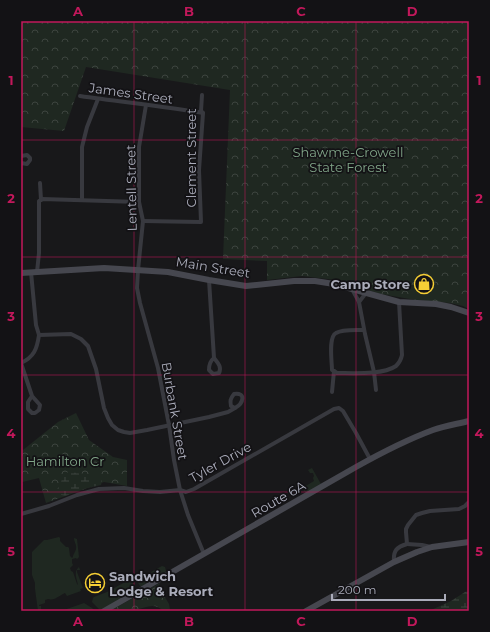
<svg xmlns="http://www.w3.org/2000/svg" width="490" height="632" font-family="Montserrat,sans-serif">
  <defs>
    <pattern id="forest-crowns" width="20" height="18" patternUnits="userSpaceOnUse"><rect width="20" height="18" fill="#1f2821"/><path d="M2 6a3 3 0 1 1 6 0M12 15a3 3 0 1 1 6 0" fill="none" stroke="#3d443f"/></pattern>
    <pattern id="wetland-marsh" width="20" height="14" patternUnits="userSpaceOnUse"><rect width="20" height="14" fill="#1f2821"/><path d="M1 5h8M5 5V1M11 12h8M15 12V8" fill="none" stroke="#3d443f"/></pattern>
  </defs>
  <rect width="100%" height="100%" fill="#18181a"/>
  <g fill="#1f2821">
    <polygon points="312,468 321,484 306,493 304,491 304,487 314,481 313,478 314,476 313,473 310,473 308,470"/>
    <path d="M59,537l1,1v3l6,6h2l1,1 1,8 2,2 1,-1c0,-3 2,-4 3,-8 1,-4 -2,-7 -2,-11l3,1 2,18 -2,2 -1,-1 -4,1v4l1,2 -3,3 1,3 2,1 4,12 1,1c-1,-6 -5,-13 1,-18l1,3h-3v2l6,16 -3,1 1,2 -14,5 -2,-3c-5,2 -10,8 -17,6l-3,1v3l-6,2v1h2v5h-3l-3,-22v-6l-3,-8v-23l12,-12h3z"/>
    <polygon points="162,566 165,567 166,571 165,573 142,586 140,586 137,581 138,579"/>
    <polygon points="127,581 133,583 135,588 134,591 103,609 100,610 92,602 93,598 94,597 112,590 116,587"/>
    <polygon points="84,603 92,608 95,611 61,611"/>
  </g>
  <g fill="url(#forest-crowns)">
    <polygon points="21,21 469,21 469,309 463,306 450,303 416,300 381,294 336,280 302,276 267,280 267,261 223,259 230,90 86,67 64,131 21,127"/>
    <polygon points="76,413 89,440 113,457 127,460 127,486 104,482 46,503 39,478 22,482 23,485 21,486 21,448 23,450 58,422"/>
    <path d="M160,583l-1,3 1,3 9,15 1,6 -2,1h-5c-7,-9 -18,-4 -27,-1l-1,1h-25z"/>
  </g>
  <g fill="url(#wetland-marsh)">
    <path d="M69,472l17,2 14,5 2,2 -1,4 -22,5 -11,5 -3,1 -7,-2 -1,-5c7,-6 2,-14 12,-17z"/>
    <polygon points="469,591 469,611 429,611 451,601 465,592"/>
  </g>
  <g fill="none" stroke-linecap="round" stroke-linejoin="round">
    <g stroke="#38393f" stroke-width="4">
      <path d="M80,96c41,6 82,10 123,17"/>
      <polyline points="146,105 139,147 139,202 143,221 138,270 137,288 140,303 158,368 169,425 174,460 180,490 188,515 204,554"/>
      <polyline points="21,156 27,155 30,158 30,160 27,164 21,163"/>
      <polyline points="82,199 82,147 87,127 98,99"/>
      <polyline points="41,200 42,199 139,202"/>
      <polyline points="143,221 201,222 199,170 203,113 201,111 202,95"/>
      <polyline points="31,272 36,325 39,335 71,334 81,339 88,346 96,369 104,408 108,418 112,425 118,430 124,432 130,433 147,430 209,417 228,412 235,408"/>
      <polyline points="37,272 39,253 39,201 41,200 40,183"/>
      <path d="M209,280l5,78c4,5 8,9 5,15l-6,1 -4,-4c0,-5 1,-9 5,-12"/>
      <polyline points="352,289 359,302 365,334 374,372 376,390"/>
      <polyline points="359,302 366,293"/>
      <polyline points="21,363 32,396 40,405 39,410 35,413 32,413 28,409 28,402 32,396"/>
      <path d="M21,363c13,-6 16,-14 18,-28"/>
      <path d="M334,371l3,2c16,0 46,2 59,-7 3,-3 5,-6 6,-11l-3,-53"/>
      <path d="M332,392l2,-21 -2,-1c0,-8 -4,-33 4,-37 6,-4 21,-3 28,-3"/>
      <path d="M234,394c12,-2 10,9 1,14l-4,-2c-1,-5 -1,-7 3,-12z"/>
      <polyline points="21,514 49,506 77,495 99,489 124,488 143,491 160,492 180,490 186,492 194,489 334,409 339,408 343,411 356,433 370,459"/>
      <polyline points="407,544 422,545 431,547"/>
      <path d="M394,562c-1,-12 3,-15 13,-18l-1,-12v-3l2,-4 8,-10 6,-2 8,-2 29,-2 6,-3 4,-4"/>
    </g>
    <g stroke="#46474f" stroke-width="6">
      <polyline points="21,273 104,268 168,272 209,280 246,286 294,281 315,281 334,284 399,302 436,304 451,307 469,313"/>
      <path d="M104,611l252,-144c25,-14 50,-27 77,-37 11,-4 24,-6 36,-9"/>
      <polyline points="306,611 394,562 417,552 432,547 469,542"/>
    </g>
  </g>
  <path fill="none" stroke="#c2185b" stroke-width="1" stroke-opacity="0.55" d="M134,21v590M245,21v590M356,21v590M21,140h448M21,257h448M21,375h448M21,492h448"/>
  <defs>
    <g id="shop-ring" transform="scale(1)"><circle r="9.5" fill="#131215" stroke="#f5ce35" stroke-width="1.5"/><path d="M-5-2.5h2.3a2.7 3.5 0 0 1 5.4 0H5L5.5 6h-11ZM-1.5-2.5h3a1.5 2.3 0 0 0-3 0Z" fill="#f5ce35"/></g>
    <g id="hotel-ring" transform="scale(1)"><circle r="9.5" fill="#131215" stroke="#f5ce35" stroke-width="1.5"/><path d="M-6-4.5h1.5V1H6V5H4.5V3h-9V5H-6ZM-4 0a1.8 1.8 0 1 1 3.6 0ZM.5 0V-2.5h3Q6-2.5 6 0Z" fill="#f5ce35"/></g>
  </defs>
  <g fill-rule="evenodd">
    <use href="#shop-ring" x="424" y="284"/>
    <use href="#hotel-ring" x="95" y="583"/>
  </g>
  <g text-anchor="middle" stroke-width="3.5" stroke-linejoin="round" paint-order="stroke">
    <g font-size="13" fill="#aaacba" stroke="#131215">
      <text transform="translate(131 93) rotate(8)" y="5">James Street</text>
      <text transform="translate(191 158) rotate(-90)" y="5">Clement Street</text>
      <text transform="translate(131 188) rotate(-91)" y="5">Lentell Street</text>
      <text transform="translate(213 267) rotate(9)" y="5">Main Street</text>
      <text transform="translate(175 411) rotate(80)" y="5">Burbank Street</text>
      <text transform="translate(220 462) rotate(-29)" y="5">Tyler Drive</text>
      <text transform="translate(278 499) rotate(-30)" y="5">Route 6A</text>
    </g>
    <g font-size="13" fill="#80a588" stroke="#131215">
      <text x="348" y="157">Shawme-Crowell<tspan x="348" dy="15">State Forest</tspan></text>
      <text x="65" y="466">Hamilton Cr</text>
    </g>
    <g font-size="13" font-weight="bold" fill="#aaacba" stroke="#131215" text-anchor="end">
      <text x="410" y="289">Camp Store</text>
      <text x="109" y="581" text-anchor="start">Sandwich<tspan x="109" dy="15">Lodge &amp; Resort</tspan></text>
    </g>
  </g>
  <rect width="490" height="632" fill="none" stroke="#131215" stroke-width="44"/>
  <path d="M332 594v6h113v-6" fill="none" stroke="#aaacba" stroke-width="2"/>
  <text x="338" y="594" font-size="12" fill="#aaacba" stroke="#131215" stroke-width="3" paint-order="stroke">200 m</text>
  <rect x="22" y="22" width="446" height="588" fill="none" stroke="#c2185b" stroke-width="1.5"/>
  <g font-size="13" text-anchor="middle" font-weight="bold" fill="#c2185b">
    <text x="78" y="16">A</text>
    <text x="189" y="16">B</text>
    <text x="301" y="16">C</text>
    <text x="412" y="16">D</text>
    <text x="11" y="85">1</text>
    <text x="479" y="85">1</text>
    <text x="11" y="203">2</text>
    <text x="479" y="203">2</text>
    <text x="11" y="321">3</text>
    <text x="479" y="321">3</text>
    <text x="11" y="438">4</text>
    <text x="479" y="438">4</text>
    <text x="11" y="556">5</text>
    <text x="479" y="556">5</text>
    <text x="78" y="626">A</text>
    <text x="189" y="626">B</text>
    <text x="301" y="626">C</text>
    <text x="412" y="626">D</text>
  </g>
</svg>
